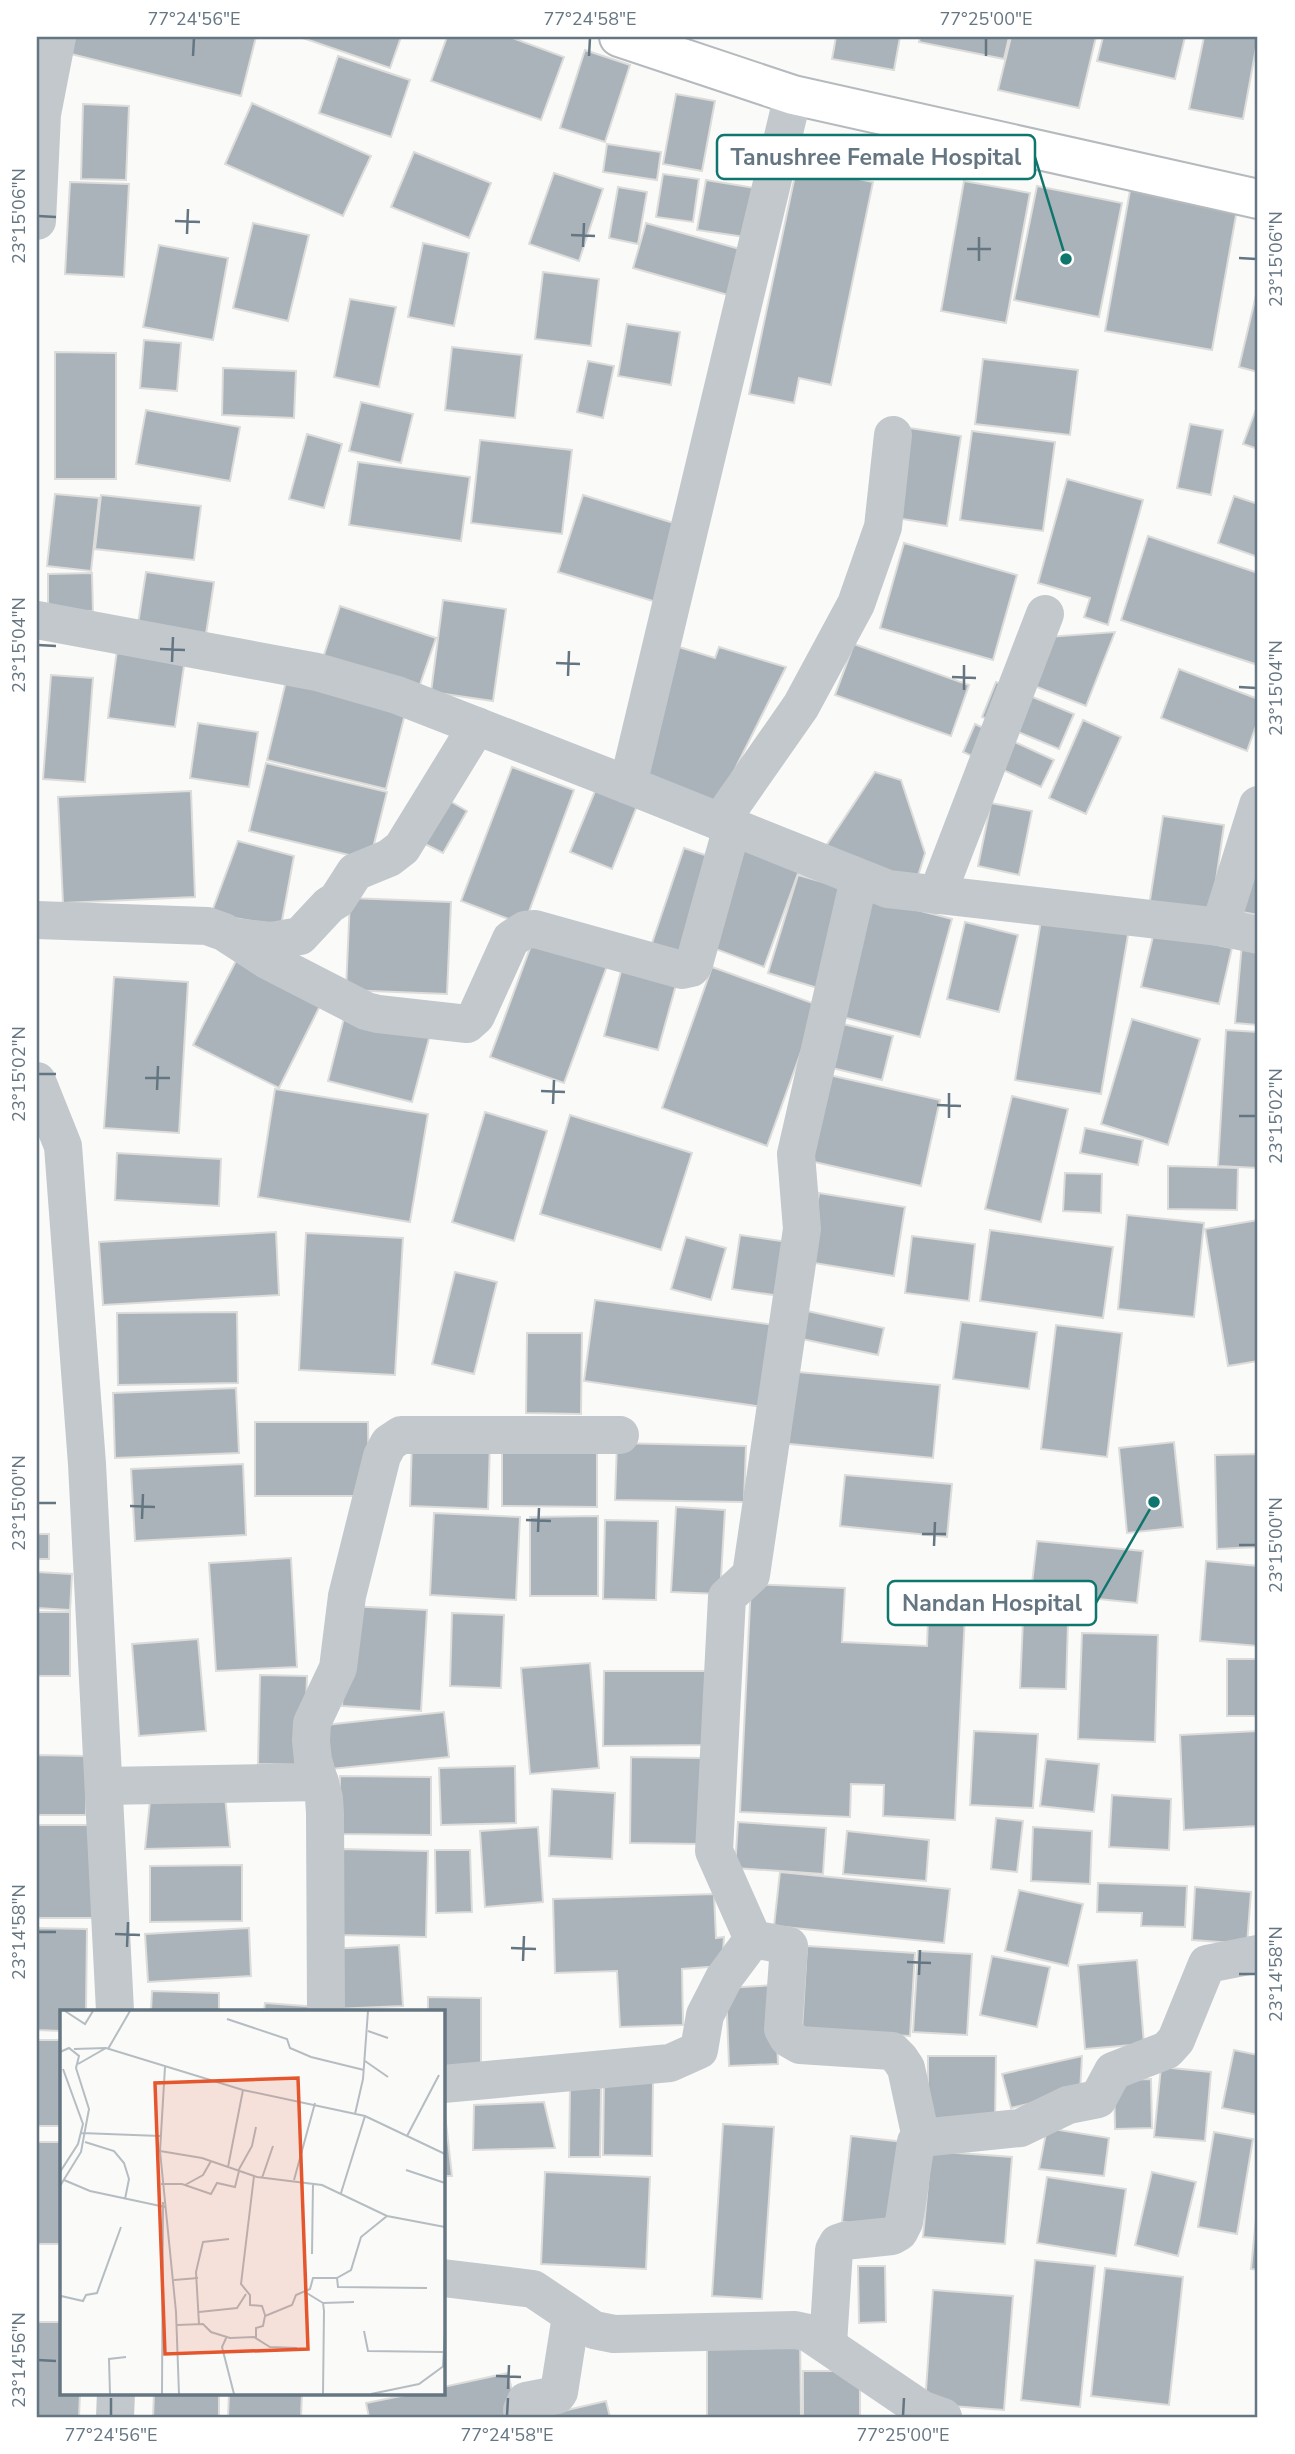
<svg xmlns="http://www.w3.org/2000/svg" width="1295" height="2454" font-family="'Nunito Sans',sans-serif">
  <rect width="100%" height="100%" fill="#fafaf8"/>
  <g fill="#aab3b9" stroke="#dcdcda" stroke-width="2">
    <polygon points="71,37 256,37 241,96 67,53"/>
    <polygon points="300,37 401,37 390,68"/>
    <polygon points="447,37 510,37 564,57 541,120 431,81"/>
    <polygon points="836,37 900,37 894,70 832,59"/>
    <polygon points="920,37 1009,37 1004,59 919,42"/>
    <polygon points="1011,37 1096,37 1079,108 998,90"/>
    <polygon points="1103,37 1185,37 1175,79 1097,61"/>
    <polygon points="1204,37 1258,37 1243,119 1189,109"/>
    <polygon points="585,50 630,65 605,142 560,128"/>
    <polygon points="338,56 410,80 391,137 319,113"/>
    <polygon points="676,94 715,101 702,171 663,164"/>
    <polygon points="252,103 371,156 343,216 225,164"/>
    <polygon points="83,104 129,106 126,180 81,179"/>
    <polygon points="607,144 661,152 657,180 603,172"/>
    <polygon points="414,152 491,183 469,238 391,207"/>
    <polygon points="797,166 873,182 831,385 799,378 794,403 749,394"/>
    <polygon points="554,173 603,189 579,261 529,244"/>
    <polygon points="663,174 699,179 693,222 656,217"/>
    <polygon points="706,180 761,189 752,238 697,230"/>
    <polygon points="964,181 1030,193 1006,323 941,311"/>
    <polygon points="70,182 129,184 124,277 65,274"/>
    <polygon points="1131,185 1238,204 1212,350 1105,331"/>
    <polygon points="1037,186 1122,203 1099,317 1014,300"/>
    <polygon points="618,187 647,192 638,244 609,238"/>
    <polygon points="253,223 309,235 288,321 233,308"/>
    <polygon points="646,223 747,251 735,297 633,268"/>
    <polygon points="423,243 469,253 454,326 408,317"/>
    <polygon points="159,245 228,258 213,340 143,327"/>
    <polygon points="543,272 599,279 591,346 535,339"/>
    <polygon points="1258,287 1258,372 1239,367"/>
    <polygon points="350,299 396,307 379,387 334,377"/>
    <polygon points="627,324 680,332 671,385 618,376"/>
    <polygon points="144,340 181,343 177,391 140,388"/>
    <polygon points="452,347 522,355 515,418 445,410"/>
    <polygon points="55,352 116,353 116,479 55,479"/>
    <polygon points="983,359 1078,370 1070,435 975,424"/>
    <polygon points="588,361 614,366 603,418 577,412"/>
    <polygon points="223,368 296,371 294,418 222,415"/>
    <polygon points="361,402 413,414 401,463 349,451"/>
    <polygon points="1258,404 1258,449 1243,444"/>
    <polygon points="146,410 240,427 230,481 136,464"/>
    <polygon points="1190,424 1223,430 1211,495 1177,488"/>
    <polygon points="910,428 961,436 947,526 896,518"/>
    <polygon points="972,431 1055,442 1043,531 960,520"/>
    <polygon points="307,434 342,444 324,508 289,499"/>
    <polygon points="480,440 572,450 562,534 471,523"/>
    <polygon points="358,462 470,477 461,541 349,525"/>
    <polygon points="1067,479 1143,500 1108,625 1084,617 1090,598 1038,583"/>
    <polygon points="55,494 99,498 91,571 47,566"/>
    <polygon points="101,495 201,506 194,560 95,549"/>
    <polygon points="583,495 680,525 656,602 558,572"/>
    <polygon points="1234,496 1258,504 1258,557 1218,543"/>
    <polygon points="1148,536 1258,573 1258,665 1121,620"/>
    <polygon points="904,543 1017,575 993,660 880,628"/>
    <polygon points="146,572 214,582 204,647 136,637"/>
    <polygon points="92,573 93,611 48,612 48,574"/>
    <polygon points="443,600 506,609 493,701 431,692"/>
    <polygon points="340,606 436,638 416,696 321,664"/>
    <polygon points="1115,632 1086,706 1006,675 1020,639"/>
    <polygon points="854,644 969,685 951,736 835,695"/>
    <polygon points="679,647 715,658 719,647 786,667 713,813 642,774"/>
    <polygon points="117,650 185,659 175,727 108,718"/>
    <polygon points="1179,669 1258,699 1258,720 1247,751 1161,718"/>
    <polygon points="288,673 408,702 386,789 267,760"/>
    <polygon points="51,675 93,678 85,782 43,779"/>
    <polygon points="996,682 1074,714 1059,749 982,717"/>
    <polygon points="1083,720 1121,737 1086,814 1049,798"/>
    <polygon points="198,723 258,732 249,787 190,778"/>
    <polygon points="975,724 1054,760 1041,787 963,752"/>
    <polygon points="266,763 387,792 370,860 249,831"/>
    <polygon points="512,767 574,790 524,925 461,901"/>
    <polygon points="875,772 901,780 925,853 915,886 820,855"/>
    <polygon points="600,779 641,796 612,869 570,852"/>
    <polygon points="191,791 195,897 63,903 58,797"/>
    <polygon points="443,797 467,811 443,853 419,841"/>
    <polygon points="991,803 1032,811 1019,875 978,866"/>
    <polygon points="1163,816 1224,825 1210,922 1148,913"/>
    <polygon points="238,841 294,856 281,926 211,914"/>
    <polygon points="737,845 800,868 764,967 702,944"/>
    <polygon points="684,848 720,860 685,964 649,952"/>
    <polygon points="1258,850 1258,915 1242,912"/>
    <polygon points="798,875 851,890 821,989 768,973"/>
    <polygon points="867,897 952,919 920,1037 835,1015"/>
    <polygon points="350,898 451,902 447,994 346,990"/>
    <polygon points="1042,914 1129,929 1101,1094 1015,1080"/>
    <polygon points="965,922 1018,935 999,1012 947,999"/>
    <polygon points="536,932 610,958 564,1083 490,1057"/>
    <polygon points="1154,932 1232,948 1219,1004 1141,987"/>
    <polygon points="1242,943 1258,945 1258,1025 1235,1023"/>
    <polygon points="240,953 325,996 279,1088 193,1045"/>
    <polygon points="624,960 679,974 658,1050 604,1036"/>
    <polygon points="712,967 818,1005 767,1146 662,1108"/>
    <polygon points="114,977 188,982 179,1133 104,1128"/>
    <polygon points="345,1014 430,1035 412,1102 328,1081"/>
    <polygon points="1132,1019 1200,1039 1168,1145 1101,1124"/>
    <polygon points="839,1023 893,1036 882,1080 828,1067"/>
    <polygon points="1226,1030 1258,1032 1258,1168 1218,1166"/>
    <polygon points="829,1075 940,1100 921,1186 810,1161"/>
    <polygon points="275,1089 428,1114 410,1222 258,1197"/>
    <polygon points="1012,1096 1068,1109 1041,1222 985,1209"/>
    <polygon points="485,1112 547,1131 514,1241 452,1222"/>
    <polygon points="570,1115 692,1153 661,1250 540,1214"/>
    <polygon points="1085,1128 1143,1140 1138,1165 1080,1153"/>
    <polygon points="117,1153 221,1159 219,1206 115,1200"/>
    <polygon points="1168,1166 1238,1168 1237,1210 1168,1209"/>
    <polygon points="1065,1173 1102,1174 1101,1213 1063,1211"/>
    <polygon points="819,1193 905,1207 894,1276 808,1262"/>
    <polygon points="1127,1215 1204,1223 1194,1317 1118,1309"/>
    <polygon points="1258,1220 1258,1361 1228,1366 1205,1229"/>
    <polygon points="990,1230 1113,1247 1103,1318 980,1301"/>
    <polygon points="276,1232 279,1295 103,1305 99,1242"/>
    <polygon points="306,1233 403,1238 395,1375 299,1370"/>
    <polygon points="740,1235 788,1242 780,1296 732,1289"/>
    <polygon points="912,1236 975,1244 969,1301 905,1293"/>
    <polygon points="686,1237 726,1248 711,1300 671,1289"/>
    <polygon points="455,1272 497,1282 474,1374 432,1364"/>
    <polygon points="595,1300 775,1325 763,1407 584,1381"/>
    <polygon points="803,1310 884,1328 878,1355 797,1338"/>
    <polygon points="237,1312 238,1383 118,1385 117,1313"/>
    <polygon points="961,1322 1037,1332 1029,1389 953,1379"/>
    <polygon points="1056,1325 1122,1333 1107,1457 1041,1449"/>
    <polygon points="527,1333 582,1333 581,1414 526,1413"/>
    <polygon points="787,1371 940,1385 933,1458 780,1443"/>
    <polygon points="236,1388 239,1453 115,1458 113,1393"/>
    <polygon points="255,1422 368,1422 369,1496 255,1496"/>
    <polygon points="412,1441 490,1444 488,1509 410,1506"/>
    <polygon points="502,1442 597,1442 597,1507 502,1506"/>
    <polygon points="1174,1442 1183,1527 1127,1533 1119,1448"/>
    <polygon points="617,1443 746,1446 744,1502 615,1500"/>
    <polygon points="1258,1454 1258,1547 1217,1549 1215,1455"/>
    <polygon points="243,1464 246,1535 135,1541 131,1469"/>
    <polygon points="845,1475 952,1484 947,1537 840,1526"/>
    <polygon points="676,1507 725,1510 720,1594 671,1592"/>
    <polygon points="434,1513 520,1517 516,1600 430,1595"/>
    <polygon points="598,1516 598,1596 530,1596 530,1517"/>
    <polygon points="605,1520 658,1521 656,1600 603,1599"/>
    <rect x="37" y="1534" width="12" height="25"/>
    <polygon points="1037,1541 1143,1551 1137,1603 1031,1592"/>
    <polygon points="291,1558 297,1667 216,1671 209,1563"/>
    <polygon points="1206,1561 1258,1566 1258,1646 1200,1641"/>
    <polygon points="37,1572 72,1574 70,1610 37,1608"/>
    <polygon points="751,1584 845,1588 842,1642 927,1646 929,1593 966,1594 955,1820 883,1816 884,1785 851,1784 850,1817 740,1812"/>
    <polygon points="348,1606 427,1610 421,1711 342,1706"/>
    <rect x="37" y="1612" width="33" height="64"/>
    <polygon points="452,1613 504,1615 501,1688 450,1686"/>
    <polygon points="1023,1620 1068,1621 1066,1689 1020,1688"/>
    <polygon points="1082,1633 1158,1635 1155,1742 1078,1739"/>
    <polygon points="198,1639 206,1731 139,1736 132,1644"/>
    <rect x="1227" y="1659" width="31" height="57"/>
    <polygon points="590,1663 599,1768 530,1774 521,1668"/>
    <polygon points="604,1671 706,1671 706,1745 603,1746"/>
    <polygon points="260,1675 307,1676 304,1765 258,1764"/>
    <polygon points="444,1712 449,1757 321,1770 316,1726"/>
    <polygon points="974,1731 1038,1734 1033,1808 970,1805"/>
    <polygon points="1258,1731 1258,1826 1184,1830 1180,1735"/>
    <polygon points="37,1755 87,1756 86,1815 37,1815"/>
    <polygon points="631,1757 702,1758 701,1844 630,1843"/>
    <polygon points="1046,1759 1099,1764 1094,1812 1040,1806"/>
    <polygon points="515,1766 516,1823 441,1825 439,1768"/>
    <polygon points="340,1776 431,1777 431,1835 339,1834"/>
    <polygon points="552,1789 615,1793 612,1859 549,1856"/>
    <polygon points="1112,1795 1171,1799 1169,1850 1109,1847"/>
    <polygon points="225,1796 230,1847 145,1849 150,1801"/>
    <polygon points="996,1818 1023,1821 1017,1872 991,1869"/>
    <polygon points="738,1822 826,1828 823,1874 735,1868"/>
    <rect x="37" y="1825" width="58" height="93"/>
    <polygon points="538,1827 543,1902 485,1907 480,1831"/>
    <polygon points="1033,1827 1092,1831 1090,1884 1031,1881"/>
    <polygon points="847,1831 929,1840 926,1881 843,1874"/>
    <polygon points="341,1849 428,1851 426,1937 339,1935"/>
    <polygon points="435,1850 470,1850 472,1912 436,1913"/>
    <polygon points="242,1865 242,1921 150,1922 150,1866"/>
    <polygon points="780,1872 950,1889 944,1943 774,1926"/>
    <polygon points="1098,1883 1187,1886 1185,1927 1141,1926 1142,1913 1097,1912"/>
    <polygon points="1195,1887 1251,1892 1247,1944 1192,1940"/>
    <polygon points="1019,1890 1083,1904 1068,1966 1005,1951"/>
    <polygon points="714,1894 716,1938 724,1937 722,1966 682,1969 683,2025 620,2027 617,1971 555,1973 553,1899"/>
    <polygon points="37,1928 87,1929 86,2011 61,2011 61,2031 37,2030"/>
    <polygon points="249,1928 251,1976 148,1982 145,1934"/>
    <polygon points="399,1945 403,2006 334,2009 331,1949"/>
    <polygon points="807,1946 915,1953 910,2036 802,2030"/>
    <polygon points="918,1951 972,1954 967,2035 913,2032"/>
    <polygon points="992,1956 1050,1967 1037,2027 980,2015"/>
    <polygon points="1137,1960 1144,2044 1085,2049 1078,1965"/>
    <polygon points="775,1985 778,2064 729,2066 726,1988"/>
    <polygon points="152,1991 219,1993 219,2011 151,2011"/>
    <polygon points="428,1997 481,1998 481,2067 443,2067 443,2011 428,2011"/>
    <polygon points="265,2003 319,2007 319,2011 264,2011"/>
    <rect x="37" y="2040" width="24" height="86"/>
    <polygon points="1234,2050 1258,2055 1258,2115 1222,2108"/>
    <polygon points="928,2056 996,2056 995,2124 928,2123"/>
    <polygon points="1082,2056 1080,2092 1011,2108 1002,2074"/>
    <polygon points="1161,2067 1211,2072 1205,2141 1154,2137"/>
    <polygon points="1151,2079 1152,2128 1115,2129 1114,2080"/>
    <polygon points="604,2082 653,2082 652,2156 603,2155"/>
    <polygon points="570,2088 601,2088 600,2157 569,2157"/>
    <polygon points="544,2102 555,2148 473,2150 474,2105"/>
    <polygon points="443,2114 445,2114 452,2176 443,2176"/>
    <polygon points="723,2124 774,2127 762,2299 712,2296"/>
    <polygon points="1047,2128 1109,2138 1104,2176 1039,2169"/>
    <polygon points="1214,2132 1253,2139 1237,2234 1198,2227"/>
    <polygon points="851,2136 904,2142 894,2228 842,2222"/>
    <rect x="37" y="2142" width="24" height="102"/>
    <polygon points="931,2151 1012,2157 1005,2244 923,2237"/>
    <polygon points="545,2172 650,2177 646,2269 541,2264"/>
    <polygon points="1152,2172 1196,2182 1178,2256 1135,2245"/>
    <polygon points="1047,2177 1126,2189 1116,2256 1037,2243"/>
    <polygon points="1257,2209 1258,2209 1258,2270 1251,2269"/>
    <polygon points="1035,2260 1095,2266 1080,2407 1021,2400"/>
    <polygon points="858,2266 885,2266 886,2322 859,2323"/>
    <polygon points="1105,2268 1183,2277 1169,2405 1091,2396"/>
    <polygon points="933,2290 1013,2296 1004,2410 925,2404"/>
    <polygon points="37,2322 61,2322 61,2393 80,2393 79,2417 37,2417"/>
    <polygon points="707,2334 800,2335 801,2417 707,2417"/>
    <rect x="803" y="2371" width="57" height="46"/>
    <polygon points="508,2373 518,2417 369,2417 366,2403 416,2393 443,2393 443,2387"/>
    <polygon points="154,2393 219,2393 219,2417 153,2417"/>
    <polygon points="229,2393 302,2393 301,2417 228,2417"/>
    <polygon points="606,2401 610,2417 537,2417"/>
  </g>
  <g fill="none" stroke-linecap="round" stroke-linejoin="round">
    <g stroke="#b5babe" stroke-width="42">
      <polyline id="primary" points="619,37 793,95 1258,199"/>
    </g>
    <g stroke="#c3c8cc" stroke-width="38">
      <polyline points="37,221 42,114 57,37"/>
      <polyline points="37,620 317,672 397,695 628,785 888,889 1220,927 1258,935"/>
      <polyline points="628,785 793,95"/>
      <polyline points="720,822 801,706 856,604 883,527 893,435"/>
      <polyline points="859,879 796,1154 802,1229 751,1575 727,1597 714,1851 753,1939 789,1946 783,2029 788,2038 800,2045 892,2051 900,2059 906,2068 921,2138"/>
      <polyline points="937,895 1045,614"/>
      <polyline points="37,920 207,926 224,932 267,960 366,1011 378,1014 467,1024 476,1016 511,939 525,930 535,929 682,970 691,968 694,964 732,827"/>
      <polyline points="1220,927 1258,805"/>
      <polyline points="233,937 272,941 300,936 329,905 337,900 355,872 389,858 402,848 477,726"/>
      <polyline points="37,1081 63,1146 87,1464 115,2011"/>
      <polyline points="104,1786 320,1782"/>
      <polyline points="326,2011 325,1813 324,1798 313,1760 311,1741 312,1723 338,1668 347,1596 382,1456 389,1443 401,1435 620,1435"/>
      <polyline points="443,2084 670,2063 699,2050 705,2015 724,1978 753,1939"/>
      <polyline points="443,2278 533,2289 594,2330 614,2334 795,2330 809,2333 921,2409 943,2417"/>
      <polyline points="828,2344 834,2250 838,2243 844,2241 892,2236 899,2232 904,2222 916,2142 921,2138 1020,2128 1068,2105 1098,2099 1113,2071 1167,2050 1176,2040 1207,1964 1258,1954"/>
      <polyline points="115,2417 116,2393"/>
      <polyline points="524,2417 522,2410 526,2401 557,2395 559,2392 571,2316"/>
    </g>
    <use href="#primary" stroke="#fff" stroke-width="38"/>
  </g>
  <path fill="none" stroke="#657683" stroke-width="2.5" d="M193,56l1,-18M589,56l1,-18M986,56v-18M38,216l18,1M175,221l25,1M187,234l1,-25M571,235l24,1M583,247l1,-24M967,249h24M1239,258l17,1M979,261v-24M38,645l18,1M160,649l25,1M172,662l1,-25M556,663l24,1M568,676l1,-25M952,677l24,1M1239,687l17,1M964,690v-25M38,1074h18M145,1078h25M157,1090l1,-24M541,1091l24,1M553,1104l1,-24M937,1105l24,1M1239,1116h17M949,1118v-25M38,1503h18M130,1506l25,1M142,1519l1,-25M526,1520l25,1M538,1532l1,-24M922,1534h24M1239,1545h17M934,1546l1,-24M38,1932h18M115,1934l25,1M127,1947l1,-25M511,1948l25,1M523,1961l1,-25M907,1962l24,1M1239,1974h17M919,1975l1,-25M38,2360l18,1M496,2376l25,1M508,2389l1,-24M111,2416v-18M507,2416l1,-18M903,2416l1,-18"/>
  <g transform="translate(60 2010)">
    <rect width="385" height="385" fill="#fafaf8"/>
    <path fill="none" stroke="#b5bdc2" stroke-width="2" d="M5,1l20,13 8,-13M167,9l60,20 3,9 21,9 53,13M308,21l20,7M14,39l32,-1 137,42 122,26 80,38M48,39l22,-38M0,42l9,-4 10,8 -3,12 13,41 -8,43 -21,34M305,51l23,16M18,54l28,-16M105,57l-5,84 16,161 3,82M295,104l8,-35 5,-68M21,123l79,3M347,126l32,-61M25,132l29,9 10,12 5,16 -4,20M100,141l42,7 55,19 65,8 65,31 58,11M168,157l15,-77M346,160l39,13M178,161l14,-25 4,-19M0,162l18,-28 5,-20 -20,-55M194,166l-13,108 9,11v10l12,1 3,9M202,168l11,-32M4,170l26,11 75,16M234,170l21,-77M101,174h21l29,10 6,-11 18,4 4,-16M125,175l18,-10 8,-14M281,183l24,-77M385,197v89M327,206l-26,21 -10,33 -14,8 1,9 89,1M252,244l1,-71M114,270l24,-2M245,282l18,11 1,8 -1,83M0,290l1,-4 22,5 3,-6 11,-2 24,-66M263,293l31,-1M139,302l38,-4 9,-14M139,314l-3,-52 7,-30 26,-3M117,315l26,-1 8,8 19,6 24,-1 16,10 27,1M304,321l4,20 75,1M167,326l-5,11 12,47M196,328v-10l7,-2 2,-10 27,-11 4,-10 14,-6 3,-11h24M383,356l2,-34M50,384l-1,-35 17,-2M102,384l1,-192M311,384l48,-10 26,-19"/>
    <path fill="#e4572e" fill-opacity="0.15" stroke="#e4572e" stroke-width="3.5" d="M238,68l10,271 -143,5 -10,-271z"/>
    <rect width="385" height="385" fill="none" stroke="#657683" stroke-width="3.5"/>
  </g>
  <path fill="none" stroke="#0f766e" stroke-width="2.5" d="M1066 259L1035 157M1154 1502L1096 1603"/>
  <g fill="#0f766e" stroke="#fff" stroke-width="2.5">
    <circle cx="1066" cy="259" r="7"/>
    <circle cx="1154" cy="1502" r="7"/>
  </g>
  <g fill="#fff" stroke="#0f766e" stroke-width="2.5">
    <rect x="717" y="135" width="318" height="44" rx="7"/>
    <rect x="888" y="1581" width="208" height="44" rx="7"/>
  </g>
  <g font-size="23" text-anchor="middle" font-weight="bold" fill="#657683">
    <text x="876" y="165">Tanushree Female Hospital</text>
    <text x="992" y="1611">Nandan Hospital</text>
  </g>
  <rect width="1295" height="2454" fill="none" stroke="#ffffff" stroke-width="77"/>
  <rect x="38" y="38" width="1218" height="2378" fill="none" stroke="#657683" stroke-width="2.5"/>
  <g font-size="18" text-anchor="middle" fill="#657683">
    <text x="194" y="25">77°24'56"E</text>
    <text x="590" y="25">77°24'58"E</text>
    <text x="986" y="25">77°25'00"E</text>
    <text transform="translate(19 216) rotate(-90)" y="6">23°15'06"N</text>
    <text transform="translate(1276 259) rotate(-90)" y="6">23°15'06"N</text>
    <text transform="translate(19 645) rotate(-90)" y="6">23°15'04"N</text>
    <text transform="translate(1276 688) rotate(-90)" y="6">23°15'04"N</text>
    <text transform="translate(19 1074) rotate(-90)" y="6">23°15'02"N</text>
    <text transform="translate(1276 1116) rotate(-90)" y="6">23°15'02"N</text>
    <text transform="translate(19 1503) rotate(-90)" y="6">23°15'00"N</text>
    <text transform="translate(1276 1545) rotate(-90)" y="6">23°15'00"N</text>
    <text transform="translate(19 1932) rotate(-90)" y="6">23°14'58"N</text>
    <text transform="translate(1276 1974) rotate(-90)" y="6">23°14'58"N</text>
    <text transform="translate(19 2360) rotate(-90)" y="6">23°14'56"N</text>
    <text x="111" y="2441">77°24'56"E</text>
    <text x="507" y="2441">77°24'58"E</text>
    <text x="903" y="2441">77°25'00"E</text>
  </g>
</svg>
